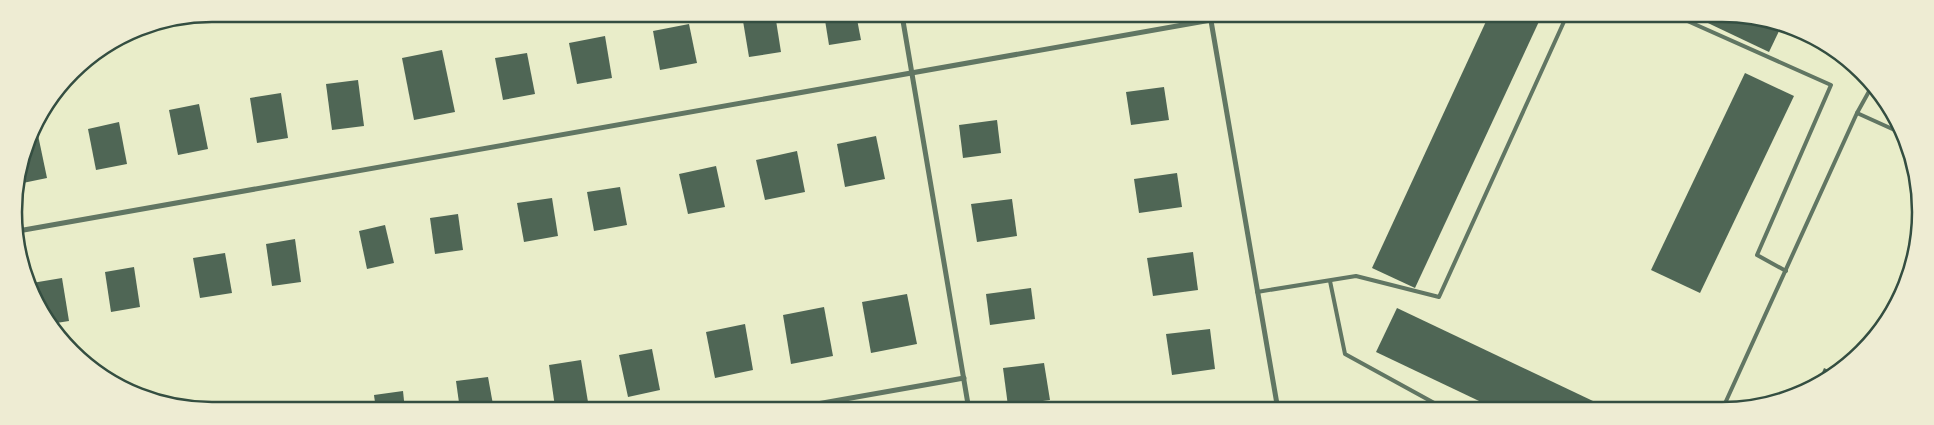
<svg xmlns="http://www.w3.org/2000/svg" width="1934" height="425" font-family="Helvetica,sans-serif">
  <rect width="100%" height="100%" fill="#e9edc9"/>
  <g fill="#4f6655">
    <polygon points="775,14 781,52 749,57 742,15"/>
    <polygon points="824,14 856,14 861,40 829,45"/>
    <polygon points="1489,15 1542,15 1415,288 1372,268"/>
    <polygon points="1691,15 1748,15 1781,27 1769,52"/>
    <polygon points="689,24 697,63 660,70 653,31"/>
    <polygon points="605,36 612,78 577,84 569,43"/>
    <polygon points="442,50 455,112 414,120 402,58"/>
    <polygon points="527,53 535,94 503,100 495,58"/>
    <polygon points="1745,73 1794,96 1700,293 1651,270"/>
    <polygon points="358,80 364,126 332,130 326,84"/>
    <polygon points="1164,87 1169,120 1131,125 1126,92"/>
    <polygon points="281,93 288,138 257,143 250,98"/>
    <polygon points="199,104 208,149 178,155 169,110"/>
    <polygon points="997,120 1001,153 963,158 959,125"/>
    <polygon points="119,122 127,164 96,170 88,129"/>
    <polygon points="38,135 47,178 18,184 31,136"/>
    <polygon points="876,136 885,179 845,187 837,144"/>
    <polygon points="797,151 805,192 765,200 756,160"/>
    <polygon points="716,166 725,207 688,214 679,174"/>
    <polygon points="1177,173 1182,207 1139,213 1134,179"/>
    <polygon points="620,187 627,225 594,231 587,192"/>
    <polygon points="552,198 558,236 524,242 517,203"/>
    <polygon points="1012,199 1017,236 977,242 971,204"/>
    <polygon points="458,214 463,250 435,254 430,218"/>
    <polygon points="385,225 394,263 367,269 359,231"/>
    <polygon points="295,239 301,282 272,286 266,244"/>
    <polygon points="1193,252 1198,290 1153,296 1147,258"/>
    <polygon points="225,253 232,293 200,298 193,258"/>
    <polygon points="134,267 140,307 111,312 105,272"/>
    <polygon points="62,278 69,321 50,324 34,294 32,283"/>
    <polygon points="1031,288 1035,319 990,325 986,294"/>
    <polygon points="907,294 917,344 871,353 862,302"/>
    <polygon points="824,307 833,356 791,364 783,315"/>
    <polygon points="1397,308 1593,401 1589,410 1498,410 1376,352"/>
    <polygon points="745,324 753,370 715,378 706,332"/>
    <polygon points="1210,329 1215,369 1172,375 1166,334"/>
    <polygon points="652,349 660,390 628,397 619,355"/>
    <polygon points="581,360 588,402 555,407 549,365"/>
    <polygon points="1044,363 1050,400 1008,406 1003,368"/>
    <polygon points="1824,368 1835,373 1816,386"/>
    <polygon points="488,377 494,410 460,410 456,381"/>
    <polygon points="403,391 405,410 376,410 374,395"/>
  </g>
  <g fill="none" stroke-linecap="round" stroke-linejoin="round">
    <g stroke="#617663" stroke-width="4">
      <polyline points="1674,15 1831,85 1757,255 1786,271"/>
      <polyline points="1857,113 1899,132"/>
      <polyline points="1330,281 1345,354 1447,410"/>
      <polyline points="1257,292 1356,276 1439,297 1567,15"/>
      <polyline points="1722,410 1857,113 1872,86"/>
    </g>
    <g stroke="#617663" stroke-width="5">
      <polyline points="902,15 969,410"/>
      <polyline points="1210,15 1278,410"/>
      <polyline points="18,231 1211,20"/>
      <polyline points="783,410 964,378"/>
    </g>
  </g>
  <path d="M0 0H1934V425H0ZM212 22H1722A190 190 0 0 1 1912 212V212A190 190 0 0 1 1722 402H212A190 190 0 0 1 22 212V212A190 190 0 0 1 212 22Z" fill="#eeecd3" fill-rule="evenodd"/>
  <path fill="none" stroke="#344e41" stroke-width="2.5" d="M212 22H1722A190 190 0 0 1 1912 212V212A190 190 0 0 1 1722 402H212A190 190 0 0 1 22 212V212A190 190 0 0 1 212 22Z"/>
</svg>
